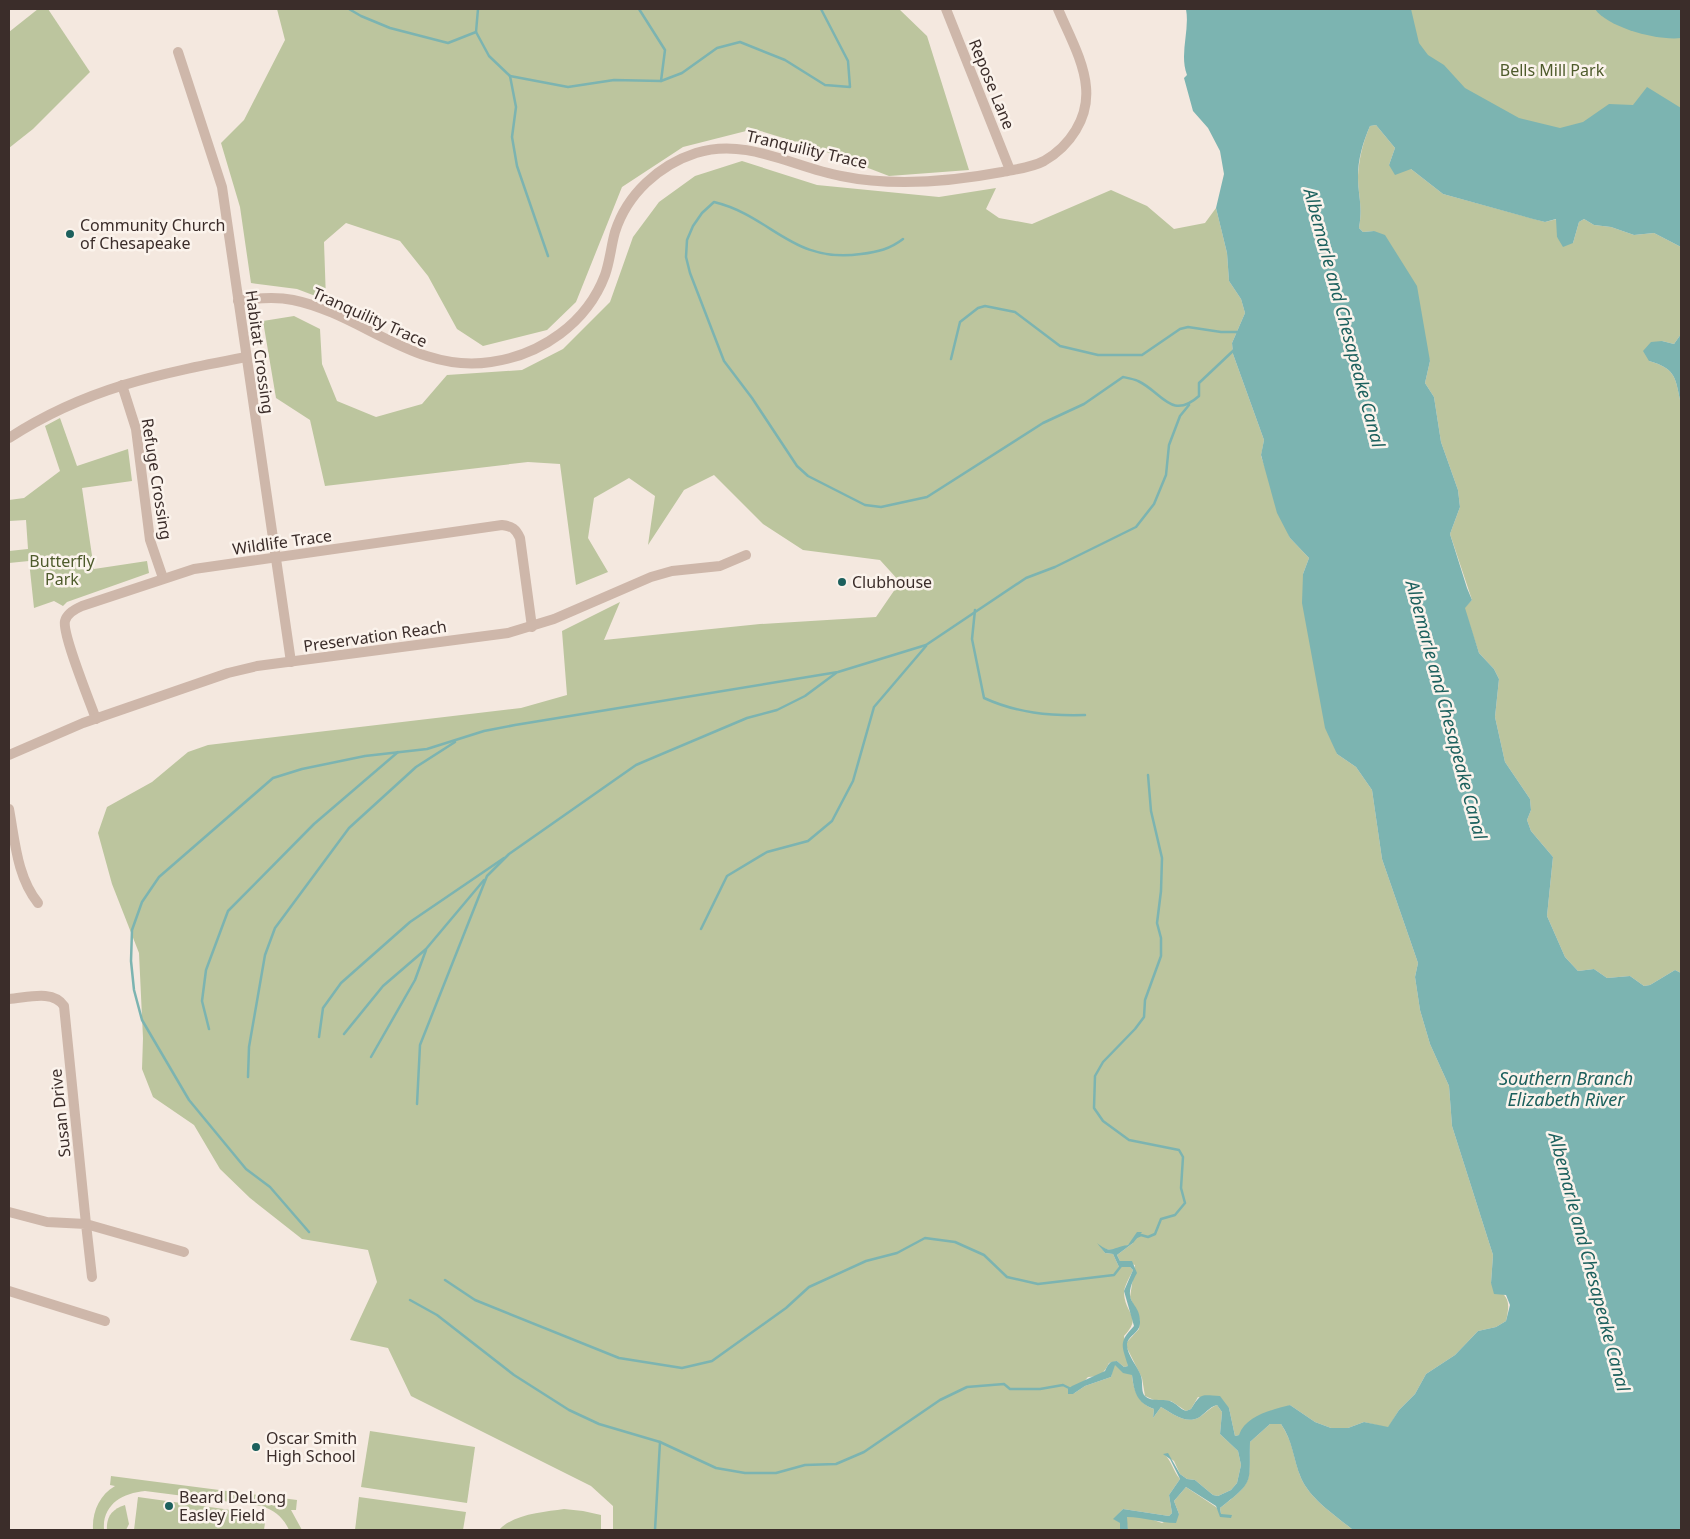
<svg xmlns="http://www.w3.org/2000/svg" width="1690" height="1539" font-family="'Noto Sans',sans-serif">
  <rect width="100%" height="100%" fill="#f4e8df"/>
  <g fill="#bcc59e">
    <polygon points="38,9 48,9 90,72 33,129 9,148 9,32"/>
    <polygon points="277,9 899,9 927,36 969,170 889,176 816,148 754,129 683,147 622,187 576,302 547,330 483,346 457,329 428,276 400,241 346,223 324,242 326,300 297,289 251,283 240,207 221,143 244,120 285,40"/>
    <polygon points="1395,9 1681,9 1681,116 1641,104 1589,129 1529,128 1427,67"/>
    <path d="M1376,125l19,23 -6,17 22,4 32,25 91,25 11,3 12,-3v18l16,6 6,-21 5,-3 10,6 17,2 23,8 20,-2 27,14v87l-7,10 -12,-3 -13,20c28,8 26,17 32,43v569l-6,-3 -25,15 -6,1 -14,-10 -23,2 -13,-9 -16,2 -13,-14 -18,-41 6,-59 -22,-26 -4,-11 4,-10 -1,-11 -25,-37 -10,-45 4,-38 -5,-10 -15,-16 -15,-45 8,-8 -22,-66 10,-27 -2,-17 -17,-48 -7,-45 -9,-14 5,-22 -56,-130 -11,1 -4,-4c4,-22 -1,-32 -1,-52 1,-18 5,-34 12,-50z"/>
    <path d="M742,161l75,24 122,12 57,-9 -10,21 13,9 33,6 79,-34 36,16 27,23 31,-6 11,-15 11,45 2,28 12,18 4,14 -13,30 1,11 31,86 -3,16 29,82 19,20 -6,16 34,180 19,13 16,23 10,69 36,104 -3,14 5,33 10,34 19,42 3,40 41,129 -2,28c17,14 20,16 15,38l-10,6 -18,4 -23,24 -29,19 -11,20 -16,16 -11,18 -24,-6 -16,6h-17l-16,-6 -25,-17 -51,30 -4,1 -6,-28 -31,-11 -7,12 -5,2 -15,-10 -17,-1 -9,-4 -3,-18 -15,-30v-6l12,-13 1,-8 -10,-24 5,-32 -15,-4 -3,-6 16,-12c-11,4 -23,11 -33,3l5,7 8,1 6,13h11l3,3c-3,7 -9,16 -9,23 1,22 19,23 0,43l4,30 -4,1 -7,-6 -8,2c-5,11 -10,14 -21,14l-15,17 12,-8 26,-9 3,-13 18,10c1,16 7,30 22,35l-1,9 8,-11c11,6 24,17 37,11 7,-4 11,-10 19,-13l5,7 -2,22 18,17 3,14 -4,18 -6,7 -13,6 -5,-1 -18,-15 -8,-1 -7,-5 -6,-13 -10,-7c8,7 9,17 16,25l-11,16 3,18 -3,3 -46,-7 -9,10 7,4 -1,7h-507v-24l-22,-20 -180,-90 -23,-48 -38,-8 27,-58 -9,-32 -66,-11 -52,-41 -30,-29 -26,-44 -41,-28 -11,-28 1,-31 -4,-85 -27,-69 -14,-51 9,-26 45,-25 36,-30 20,-7 313,-37 46,-13 -5,-64 58,-29 -16,38 156,-16 116,-7 24,-35 -20,-22 -77,-10 -40,-26 -49,-49 -30,15 -36,55 7,-49 -26,-18 -35,20 -6,40 20,34 -32,13 -16,-121 -32,-2 -203,24 -15,-66 -34,-22 -13,-77 31,-5 26,13 2,35 15,37 39,16 46,-13 25,-29 75,-5 41,-21 47,-47 23,-65 26,-35 36,-26z"/>
    <polygon points="60,418 77,466 128,449 132,481 82,488 94,569 147,561 149,573 67,602 63,606 54,601 34,608 29,561 9,563 9,551 28,549 26,520 9,521 9,500 24,498 60,471 45,426"/>
    <path d="M1270,1424h11c13,20 12,34 20,54 9,21 35,38 52,52h-225l-2,-13h19l17,6 17,-9 -5,-13 12,-14 30,20 5,7 -1,-6c34,-26 29,-25 30,-66z"/>
    <polygon points="370,1431 475,1447 467,1503 361,1487"/>
    <path d="M111,1476l186,24 -1,10h-5l11,20h-13c-6,-13 -14,-19 -27,-24l-117,-15c-23,2 -43,14 -41,39h-11c-1,-17 6,-35 22,-44l-5,-1z"/>
    <polygon points="138,1497 266,1515 264,1530 134,1530"/>
    <polygon points="359,1497 466,1512 463,1530 355,1530"/>
    <path d="M125,1505l4,19 -3,6h-19c-1,-13 5,-21 18,-25z"/>
    <path d="M564,1509l19,2 18,4v15h-102c14,-16 45,-18 65,-21z"/>
  </g>
  <g fill="#7cb4b1">
    <path d="M1186,9h225l8,34 9,12 16,10 21,23 54,30 41,10 23,-6 26,-18 24,1 14,-18 34,21v139l-27,-14 -20,2 -23,-8 -17,-2 -10,-6 -5,3 -6,21 -10,4 -6,-10 -1,-18 -11,3 -12,-3 -90,-25 -32,-25 -16,6 -6,-10 6,-17 -19,-23 -6,1c-7,16 -12,33 -12,50 0,21 5,29 1,52l4,4 11,-1 11,4 32,51 13,75 -5,22 9,14 7,45 17,48 2,17 -10,27 17,54 5,12 -7,8 14,45 15,16 5,10 -4,38 10,45 25,37 1,11 -4,10 4,11 22,26 -6,59 18,41 13,14 16,-2 13,9 23,-2 14,10 6,-1 25,-15 6,3v557h-328c-17,-14 -43,-31 -52,-52 -8,-19 -8,-37 -20,-54h-11l-20,18c-1,42 5,39 -30,66l1,6 11,1 -1,3 -11,-1 -4,-11 -30,-19 -12,14 5,13 -3,9c-17,0 -32,-6 -49,-6l1,13h-8v-7l-7,-4 10,-10 46,7 3,-3 -3,-18 11,-16 -10,-20 -7,-5 5,-1 12,21 7,5 8,1 18,15 5,1 13,-6 6,-7 4,-18 -3,-14 -18,-17 2,-22 -5,-7c-8,2 -12,9 -19,13 -13,6 -26,-5 -37,-11l-8,11 1,-9c-17,-6 -20,-17 -22,-34l-9,-2 -8,-8 -4,12 -26,9 -12,8h-5v-5l4,-3 33,-15c3,-6 4,-10 12,-10l7,6 4,-1c-6,-21 -10,-23 6,-40l-10,-35 9,-21 -3,-3h-11l-6,-13 -8,-1 -8,-10c15,12 15,4 31,2l9,-13h5l-9,11 -16,12 3,6h12l5,12c-18,32 4,27 3,50 0,10 -13,13 -13,22 0,10 11,22 14,31 2,6 0,14 3,19 7,8 18,3 26,6 6,2 10,8 16,10l5,-2c10,-17 11,-14 29,-13l9,12 6,28 4,-1c7,-20 33,-25 51,-30l25,17 16,6h17l16,-6 24,5 11,-17 16,-16 11,-20 29,-19 23,-24 18,-4 10,-6 4,-16 -4,-10 -12,-1 -3,-11 2,-28 -41,-129 -3,-40 -19,-42 -10,-34 -5,-33 3,-14 -36,-104 -10,-69 -16,-23 -19,-13 -12,-26 -23,-125 1,-29 6,-16 -19,-20 -13,-25 -16,-58 3,-15 -31,-86 -1,-11 13,-30 -4,-14 -12,-18 -2,-28 -11,-45 8,-34 -4,-23 -12,-23 -15,-17 -9,-33 3,-3c-8,-21 3,-44 -1,-66z"/>
    <path d="M1595,9h86v29c-22,3 -73,-10 -86,-29z"/>
    <path d="M1681,334v70c-6,-26 -4,-35 -32,-43l-6,-10 8,-9 11,-1 12,3z"/>
  </g>
  <g fill="none" stroke-linecap="round" stroke-linejoin="round">
    <g stroke="#7cb4b1" stroke-width="2.5">
      <polyline points="349,9 361,16 390,28 448,43 476,32 478,9"/>
      <polyline points="639,9 665,50 661,81"/>
      <polyline points="476,32 489,56 510,76 516,107 512,137 517,166 548,256"/>
      <polyline points="510,76 568,87 614,80 661,81 682,73 717,48 740,42 785,60 825,85 850,87 848,61 821,9"/>
      <path d="M903,239c-13,10 -25,13 -42,15 -69,10 -89,-38 -147,-52l-12,11 -9,13 -6,14 -1,17 4,16 34,88 28,37 45,68 11,10 57,29 16,2 46,-10 116,-74 41,-19 39,-27c5,1 11,2 15,4 24,11 33,40 61,15v-13l35,-33"/>
      <polyline points="951,359 960,322 978,308 985,306 1015,312 1060,346 1098,355 1142,355 1180,329 1188,327 1221,332 1238,332"/>
      <path d="M975,610l-3,29 12,59c33,15 65,18 101,17"/>
      <polyline points="701,929 727,876 767,852 808,841 832,821 853,781 874,707 926,646"/>
      <polyline points="209,1029 202,1001 206,970 228,911 314,824 398,752"/>
      <polyline points="344,1034 383,986 426,949 484,880"/>
      <polyline points="319,1037 323,1008 341,983 410,922 504,858"/>
      <polyline points="371,1057 415,980 426,950"/>
      <polyline points="248,1077 249,1047 265,955 275,928 349,828 416,767 455,742"/>
      <polyline points="417,1104 420,1045 487,876 509,854 636,765 747,718 777,710 805,696 836,673"/>
      <polyline points="309,1232 270,1187 246,1169 189,1100 142,1020 134,990 131,961 132,930 142,902 159,877 273,778 302,769 365,756 427,749 484,731 515,725 838,672 926,645 1026,578 1055,567 1136,527 1154,504 1166,475 1169,445 1180,416 1189,405"/>
      <polyline points="1136,1237 1141,1235 1148,1237 1155,1234 1161,1219 1175,1215 1185,1203 1181,1188 1183,1157 1179,1150 1129,1140 1103,1121 1094,1108 1095,1076 1103,1062 1135,1029 1144,1017 1145,1000 1161,956 1161,938 1157,923 1161,891 1162,858 1151,811 1148,775"/>
      <polyline points="445,1280 475,1300 619,1358 682,1368 712,1361 786,1308 809,1287 866,1261 897,1253 925,1238 955,1242 984,1255 1007,1277 1038,1284 1114,1275 1121,1266"/>
      <polyline points="410,1300 437,1315 514,1375 569,1410 599,1424 660,1442 716,1468 745,1473 776,1473 805,1465 836,1464 864,1452 940,1400 967,1387 1004,1384 1010,1389 1040,1389 1063,1385 1071,1389"/>
      <polyline points="655,1530 660,1442"/>
    </g>
    <g stroke="#ceb7aa" stroke-width="10">
      <polyline points="946,9 1010,170"/>
      <polyline points="178,52 222,187 291,662"/>
      <path d="M238,301c18,-3 37,-5 55,-1 69,14 123,74 198,62 50,-7 96,-39 114,-87 5,-14 6,-29 10,-43 12,-38 44,-67 81,-79 50,-16 97,14 145,23 53,11 108,6 161,-4 14,-3 29,-4 42,-11 26,-15 45,-43 42,-74 -2,-26 -18,-54 -28,-78"/>
      <polyline points="122,385 136,429 150,540 163,578"/>
      <path d="M9,438c77,-50 149,-64 237,-81"/>
      <path d="M96,719c-6,-17 -34,-85 -31,-98 2,-8 10,-12 17,-15l112,-37 308,-44c10,1 14,4 18,13l12,89"/>
      <polyline points="9,755 83,723 228,673 257,666 508,633 554,619 651,577 672,571 720,566 746,555"/>
      <path d="M9,809c6,32 8,68 29,94"/>
      <path d="M9,999c17,-1 44,-10 55,7l22,218 98,28"/>
      <polyline points="9,1212 47,1222 86,1224 92,1277"/>
      <polyline points="9,1291 105,1321"/>
    </g>
  </g>
  <g fill="#1c605d" stroke="#fbf3ec" stroke-width="2">
    <circle cx="70" cy="234" r="5"/>
    <circle cx="842" cy="582" r="5"/>
    <circle cx="256" cy="1447" r="5"/>
    <circle cx="169" cy="1506" r="5"/>
  </g>
  <g text-anchor="middle" stroke-width="5" stroke-linejoin="round" paint-order="stroke">
    <g font-size="16" fill="#4e5b2c" stroke="#fbf3ec">
      <text x="1552" y="76">Bells Mill Park</text>
      <text x="62" y="567">Butterfly<tspan x="62" dy="18">Park</tspan></text>
    </g>
    <g font-size="16" fill="#3b2d2a" stroke="#fbf3ec">
      <text transform="translate(992 84) rotate(68)" y="6">Repose Lane</text>
      <text transform="translate(807 149) rotate(13)" y="6">Tranquility Trace</text>
      <text transform="translate(370 317) rotate(24)" y="6">Tranquility Trace</text>
      <text transform="translate(260 352) rotate(82)" y="6">Habitat Crossing</text>
      <text transform="translate(157 479) rotate(81)" y="6">Refuge Crossing</text>
      <text transform="translate(282 542) rotate(-8)" y="6">Wildlife Trace</text>
      <text transform="translate(375 636) rotate(-8)" y="6">Preservation Reach</text>
      <text transform="translate(60 1113) rotate(-96)" y="6">Susan Drive</text>
    </g>
    <g font-size="16" fill="#3b2d2a" stroke="#fbf3ec" text-anchor="start">
      <text x="80" y="231">Community Church<tspan x="80" dy="18">of Chesapeake</tspan></text>
      <text x="852" y="588">Clubhouse</text>
      <text x="266" y="1444">Oscar Smith<tspan x="266" dy="18">High School</tspan></text>
      <text x="179" y="1503">Beard DeLong<tspan x="179" dy="18">Easley Field</tspan></text>
    </g>
    <g font-size="18" font-style="italic" fill="#1c605d" stroke="#fbf3ec">
      <text transform="translate(1344 318) rotate(75)" y="6">Albemarle and Chesapeake Canal</text>
      <text transform="translate(1446 710) rotate(75)" y="6">Albemarle and Chesapeake Canal</text>
      <text x="1566" y="1085">Southern Branch<tspan x="1566" dy="21">Elizabeth River</tspan></text>
      <text transform="translate(1589 1262) rotate(75)" y="6">Albemarle and Chesapeake Canal</text>
    </g>
  </g>
  <rect width="1690" height="1539" fill="none" stroke="#3b2d2a" stroke-width="20"/>
</svg>
